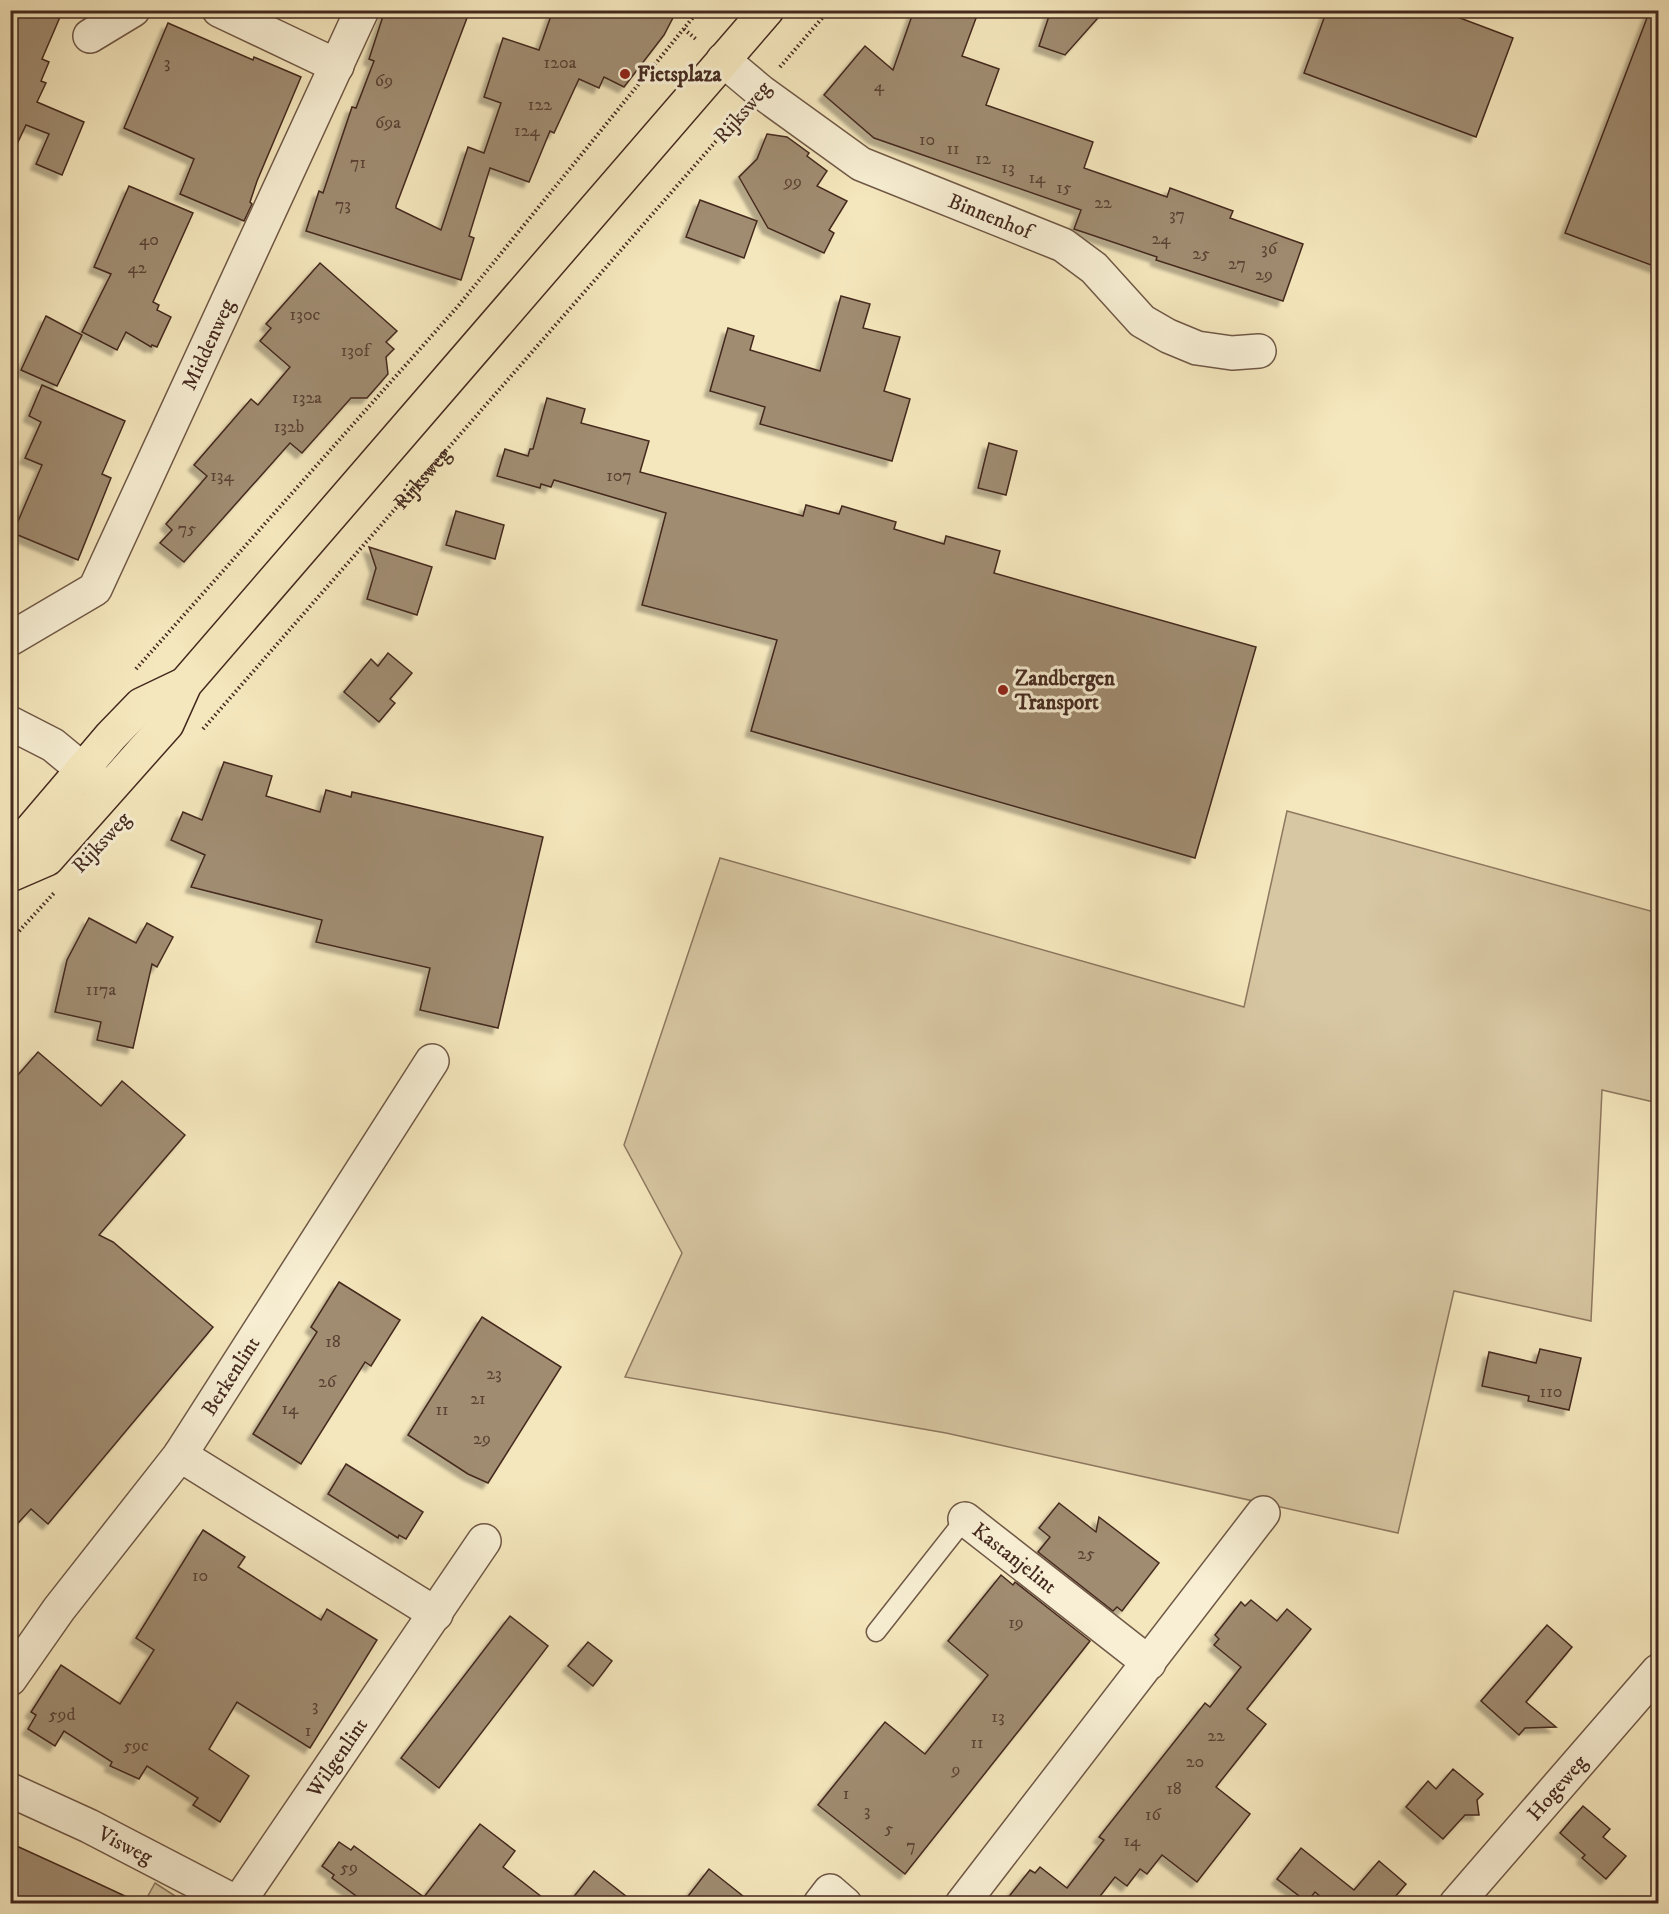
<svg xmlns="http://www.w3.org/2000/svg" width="1669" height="1914" font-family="'IM FELL DW Pica',serif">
  <defs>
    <filter id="shadow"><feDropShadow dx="-5.5" dy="5.5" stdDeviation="1.5" flood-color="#0004"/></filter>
  </defs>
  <rect width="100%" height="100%" fill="#f5e7bd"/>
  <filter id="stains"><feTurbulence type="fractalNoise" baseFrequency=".00333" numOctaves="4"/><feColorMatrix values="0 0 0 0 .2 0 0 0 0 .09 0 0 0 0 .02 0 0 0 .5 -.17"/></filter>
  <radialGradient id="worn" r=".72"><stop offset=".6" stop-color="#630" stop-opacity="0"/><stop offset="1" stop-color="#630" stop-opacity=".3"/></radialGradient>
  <g fill="#d7c7a2" stroke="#8e7860" stroke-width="1.5">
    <polygon points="1287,811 1658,913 1658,1103 1602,1090 1591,1321 1454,1291 1398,1533 946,1433 625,1377 682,1253 624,1145 720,858 1244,1007"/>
    <polygon points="155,1883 186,1903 144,1903"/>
  </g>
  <g fill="#a08c71" stroke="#44291f" stroke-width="1.5" filter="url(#shadow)">
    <polygon points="10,10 63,10 42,59 49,62 41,81 46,83 37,102 84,122 62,175 36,164 49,134 26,125 10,159"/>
    <polygon points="385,10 470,10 396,206 396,208 441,230 468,147 484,153 501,103 484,97 503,38 539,50 553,10 677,10 664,35 624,87 604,77 599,88 579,79 554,133 550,131 529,182 490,168 469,236 474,238 461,280 306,231 319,191 323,193 352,107 356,108 374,61 369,59"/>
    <polygon points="914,10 979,10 962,56 999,69 986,105 1093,142 1084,168 1167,197 1170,188 1233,211 1230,218 1303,244 1283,301 1156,260 1157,257 1074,229 1081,210 874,138 824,95 865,46 893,70"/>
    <polygon points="1051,10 1105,10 1065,55 1039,46"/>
    <polygon points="1327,10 1439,10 1513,38 1476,137 1304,73"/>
    <polygon points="1650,10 1659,10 1659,268 1565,233"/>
    <polygon points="168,23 253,60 254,57 301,77 257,181 250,202 252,204 244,221 180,194 194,159 124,128"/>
    <polygon points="767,134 787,137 809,153 807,156 827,171 817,186 847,201 829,230 834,233 824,253 768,228 739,177 757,159"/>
    <polygon points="129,186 193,213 153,302 159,305 157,310 171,317 157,347 152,345 151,347 126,332 117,350 82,332 111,274 94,267"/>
    <polygon points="700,200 757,221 744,258 686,237"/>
    <polygon points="320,263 397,331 386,342 394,349 386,357 388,374 367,398 351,398 302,453 290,443 184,562 160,543 172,530 166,524 207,476 194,465 251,399 258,405 290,367 260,341 271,328 266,324"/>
    <polygon points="841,296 870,304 863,328 900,337 884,391 910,399 892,461 760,424 765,407 710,391 728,328 754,336 750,350 820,371"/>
    <polygon points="46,316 82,335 57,386 21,370"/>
    <polygon points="42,385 125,421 102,474 111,478 78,560 13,533 42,465 25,458 41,422 29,416"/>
    <polygon points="547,398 585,409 581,423 649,441 640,472 803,516 806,505 839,514 842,506 896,522 894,529 944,544 946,536 1000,551 994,573 1256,647 1195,858 751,731 777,640 642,605 666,513 554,480 551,487 541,484 540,488 497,476 505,449 528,456 530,449 533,449"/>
    <polygon points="989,443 1017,451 1006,495 978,488"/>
    <polygon points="456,511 504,525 495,559 446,545"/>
    <polygon points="369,547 432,567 417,615 367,599 376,568"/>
    <polygon points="388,653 412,673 390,699 395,703 379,722 344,692 371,659 378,666"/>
    <polygon points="224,762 272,776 266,796 320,812 326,790 351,797 352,792 543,837 498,1028 420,1010 430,968 316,942 322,920 191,887 205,855 171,840 183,812 202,820"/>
    <polygon points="89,918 136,943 147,923 173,937 157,967 152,964 133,1048 97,1040 101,1022 55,1012 67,960"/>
    <polygon points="38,1052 101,1106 122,1081 185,1135 99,1235 113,1242 213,1327 48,1524 31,1509 10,1532 10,1084"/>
    <polygon points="339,1282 400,1320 371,1366 365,1362 301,1464 253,1434 317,1332 311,1327"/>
    <polygon points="482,1317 561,1367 488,1483 468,1474 408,1435"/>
    <polygon points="1540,1349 1581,1358 1569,1410 1528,1401 1529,1396 1482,1386 1489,1352 1536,1363"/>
    <polygon points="346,1464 423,1512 406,1539 399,1535 398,1538 328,1494"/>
    <polygon points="1059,1503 1096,1532 1099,1517 1159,1563 1122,1611 1117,1607 1113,1611 1038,1552 1050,1537 1039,1528"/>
    <polygon points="203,1530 245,1557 238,1567 321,1620 327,1609 377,1640 310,1748 237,1702 209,1749 249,1776 220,1822 193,1805 198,1798 147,1766 139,1779 110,1766 112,1762 64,1731 55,1746 28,1729 36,1715 31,1712 61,1665 120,1704 154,1650 136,1638"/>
    <polygon points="1001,1575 1013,1585 1015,1582 1090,1641 905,1874 818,1805 885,1722 925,1754 988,1675 948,1641"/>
    <polygon points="1251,1600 1277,1621 1287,1609 1311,1629 1247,1709 1266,1724 1216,1787 1250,1814 1197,1882 1162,1855 1147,1874 1140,1869 1127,1886 1115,1877 1094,1904 1003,1904 1030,1870 1035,1873 1040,1867 1067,1888 1104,1840 1099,1837 1205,1703 1210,1707 1241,1667 1214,1645 1219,1639 1215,1635 1241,1602 1245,1606"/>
    <polygon points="510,1616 548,1646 439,1788 401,1758"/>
    <polygon points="1547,1625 1572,1647 1526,1702 1556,1727 1525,1728 1519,1735 1481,1701"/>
    <polygon points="588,1642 612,1661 593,1686 568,1666"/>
    <polygon points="1453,1769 1483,1794 1477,1800 1479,1815 1465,1815 1443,1839 1406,1807 1428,1781 1436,1789"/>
    <polygon points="1583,1806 1610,1829 1603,1837 1626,1856 1606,1879 1582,1858 1585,1855 1560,1833"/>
    <polygon points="480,1824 515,1851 503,1867 551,1904 367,1904 332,1878 334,1875 322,1866 339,1842 351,1850 354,1846 424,1897"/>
    <polygon points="10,1843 67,1869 142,1904 10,1904"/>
    <polygon points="1301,1848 1354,1890 1379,1861 1406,1884 1389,1904 1329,1904 1315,1892 1307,1902 1277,1879"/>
    <polygon points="709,1869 753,1904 682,1904"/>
    <polygon points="594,1871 636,1904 568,1904"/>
  </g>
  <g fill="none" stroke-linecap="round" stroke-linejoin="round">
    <g stroke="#705846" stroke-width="21">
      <polyline id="service" points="876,1632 965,1519"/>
    </g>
    <g stroke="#705846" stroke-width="36">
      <g id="minor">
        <polyline points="219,10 337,66"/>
        <polyline points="90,36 133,10"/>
        <path id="s2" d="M723,60l37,31 101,73 202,81 31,23 48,53 26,15 29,12 35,5 27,-2"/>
        <path id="s3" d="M10,639l85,-50 267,-579"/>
        <polyline points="10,723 53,745 105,788"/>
        <polyline points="180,1455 436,1614"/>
        <path id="s4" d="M965,1519l184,144"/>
        <path id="s5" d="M10,1679l49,-70 121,-154 252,-394"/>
        <path id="s6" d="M10,1790l79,36 150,78"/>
        <path id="s7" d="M238,1903l246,-362"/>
        <polyline points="820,1904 830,1891 845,1904"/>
        <polyline points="962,1904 1263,1513"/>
        <path id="s8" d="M1456,1904l202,-233"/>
      </g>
    </g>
    <g stroke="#44291f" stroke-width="36">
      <g id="primary">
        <polyline points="10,866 20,843 111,736 141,705 185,684"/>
        <polyline points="10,875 47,859 167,724 185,684 767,10"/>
      </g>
    </g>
    <g stroke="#44291f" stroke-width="4" stroke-dasharray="1.5 3" stroke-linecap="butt">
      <polyline points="684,29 697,40"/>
      <polyline points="780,67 829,10"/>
      <polyline points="136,669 459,305 699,10"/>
      <path id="s1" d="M203,729l535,-613"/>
      <polyline points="10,941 54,893"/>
    </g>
    <use href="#service" stroke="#f8efd4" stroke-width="18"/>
    <use href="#minor" stroke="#f8efd4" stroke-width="33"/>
    <use href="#primary" stroke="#f5e7bd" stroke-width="33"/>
  </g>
  <g fill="#8f2418" stroke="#f8efd4" stroke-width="2">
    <circle cx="625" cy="74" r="6"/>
    <circle cx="1003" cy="690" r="6"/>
  </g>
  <g text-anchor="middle" stroke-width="6" stroke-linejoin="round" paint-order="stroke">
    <g font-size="18" fill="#5b4234">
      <text x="167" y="68">3</text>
      <text x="560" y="68">120a</text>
      <text x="384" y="86">69</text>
      <text x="879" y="91">4</text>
      <text x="540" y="110">122</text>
      <text x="388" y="128">69a</text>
      <text x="527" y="136">124</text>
      <text x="927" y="145">10</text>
      <text x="953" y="154">11</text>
      <text x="983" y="164">12</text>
      <text x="358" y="168">71</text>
      <text x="1008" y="173">13</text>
      <text x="1037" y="183">14</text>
      <text x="793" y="187">99</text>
      <text x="1064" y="193">15</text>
      <text x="1103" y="208">22</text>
      <text x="343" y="210">73</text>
      <text x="1177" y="220">37</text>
      <text x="1161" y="244">24</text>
      <text x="149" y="245">40</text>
      <text x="1269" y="254">36</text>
      <text x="1201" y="259">25</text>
      <text x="1237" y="269">27</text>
      <text x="137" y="273">42</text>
      <text x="1264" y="280">29</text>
      <text x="305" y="320">130c</text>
      <text x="355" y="356">130f</text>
      <text x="307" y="403">132a</text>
      <text x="289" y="432">132b</text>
      <text x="222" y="481">134</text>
      <text x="619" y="481">107</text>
      <text x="187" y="534">75</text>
      <text x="101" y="995">117a</text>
      <text x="333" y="1347">18</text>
      <text x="494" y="1379">23</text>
      <text x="327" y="1387">26</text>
      <text x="1551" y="1397">110</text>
      <text x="478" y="1404">21</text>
      <text x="290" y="1414">14</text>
      <text x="442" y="1415">11</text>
      <text x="482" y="1444">29</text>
      <text x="1086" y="1559">25</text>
      <text x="200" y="1581">10</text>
      <text x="1016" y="1628">19</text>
      <text x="315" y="1711">3</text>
      <text x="62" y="1720">59d</text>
      <text x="998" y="1722">13</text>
      <text x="308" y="1736">1</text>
      <text x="1216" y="1741">22</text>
      <text x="977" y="1748">11</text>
      <text x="136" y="1751">59c</text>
      <text x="1195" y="1767">20</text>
      <text x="956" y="1775">9</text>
      <text x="1174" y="1794">18</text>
      <text x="846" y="1799">1</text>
      <text x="867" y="1816">3</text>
      <text x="1153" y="1820">16</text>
      <text x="889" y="1834">5</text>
      <text x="1132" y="1846">14</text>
      <text x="911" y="1851">7</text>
      <text x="349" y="1873">59</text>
    </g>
    <g font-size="21" font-weight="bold" fill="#44291f" stroke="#f8efd4" text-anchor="start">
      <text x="637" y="81">Fietsplaza</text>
      <text x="1015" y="685">Zandbergen<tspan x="1015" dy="24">Transport</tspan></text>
    </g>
    <g font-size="21" fill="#44291f" stroke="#f8efd4">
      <text transform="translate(742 112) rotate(-49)" y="7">Rijksweg</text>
      <text dy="7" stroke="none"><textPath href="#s2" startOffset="312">Binnenhof</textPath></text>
      <text dy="7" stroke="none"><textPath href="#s3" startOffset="368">Middenweg</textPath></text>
      <text dy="7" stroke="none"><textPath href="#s1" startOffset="333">Rijksweg</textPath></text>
      <text transform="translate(101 842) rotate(-47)" y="7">Rijksweg</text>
      <text dy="7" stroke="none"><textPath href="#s5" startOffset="375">Berkenlint</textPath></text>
      <text dy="7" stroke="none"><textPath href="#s4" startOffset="63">Kastanjelint</textPath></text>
      <text dy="7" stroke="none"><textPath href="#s7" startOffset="176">Wilgenlint</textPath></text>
      <text dy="7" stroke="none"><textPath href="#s8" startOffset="154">Hogeweg</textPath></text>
      <text dy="7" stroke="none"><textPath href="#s6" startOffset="128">Visweg</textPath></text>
    </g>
  </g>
  <rect width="1669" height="1914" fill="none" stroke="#f5e7bd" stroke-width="36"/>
  <rect x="12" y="12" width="1645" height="1890" fill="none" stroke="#44291f" stroke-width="3"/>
  <rect x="18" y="18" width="1633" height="1878" fill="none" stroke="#44291f" stroke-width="1.5"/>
  <rect width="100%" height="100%" filter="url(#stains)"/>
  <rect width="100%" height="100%" fill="url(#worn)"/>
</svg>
